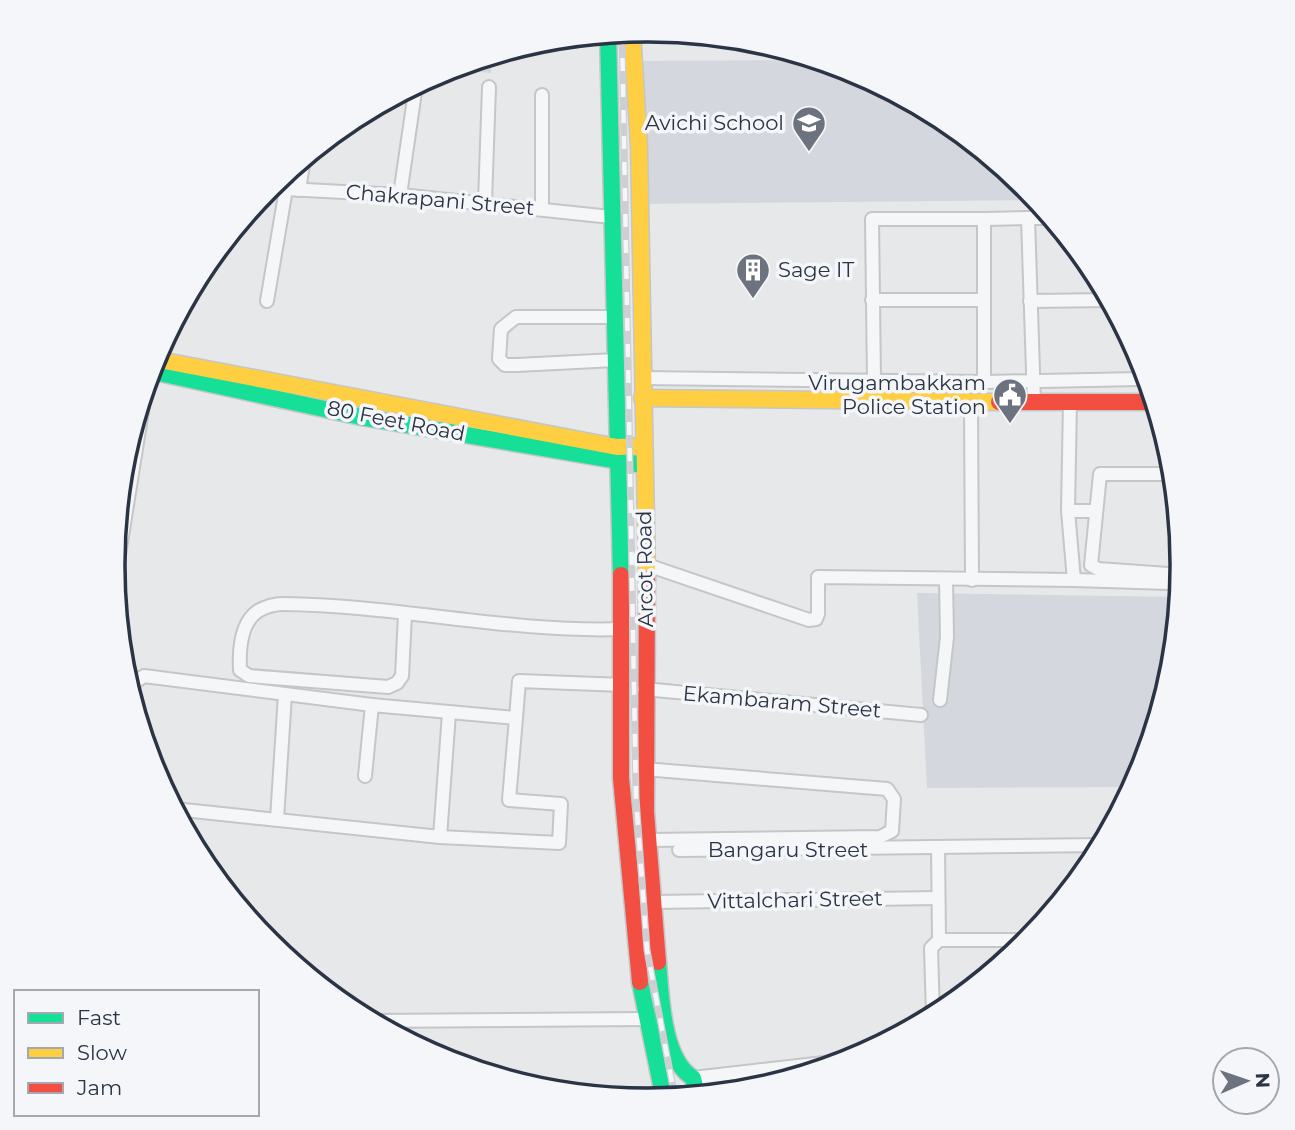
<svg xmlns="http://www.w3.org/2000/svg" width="1295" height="1130" font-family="Montserrat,sans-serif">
  <rect width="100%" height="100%" fill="#e6e8ea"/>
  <g fill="#d4d7dd">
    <polygon points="492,56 491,73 447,69"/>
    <polygon points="818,60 853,71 945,120 1026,187 1037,200 632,204 633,61"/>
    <polygon points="917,593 1180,597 1172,670 1142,770 1133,787 927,788"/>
  </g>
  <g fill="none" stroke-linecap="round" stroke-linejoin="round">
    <g stroke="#c4c6c8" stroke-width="16">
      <g id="street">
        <polyline points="542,95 542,208"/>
        <polyline points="268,188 400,195 611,217"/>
        <polyline points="299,190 304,158"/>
        <polyline points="400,195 416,85"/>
        <polyline points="485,202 489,87"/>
        <polyline points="1028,218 1052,218"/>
        <polyline points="984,219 1028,218 1034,402"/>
        <polyline points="872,300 984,300"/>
        <polyline points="267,301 286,189"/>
        <polyline points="1030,301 1110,300"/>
        <polyline points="614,317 516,317 501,329 499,359 505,365 517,365 615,360"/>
        <polyline points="643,378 984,382 1139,379 1145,371"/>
        <polyline points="874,381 872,219 984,219 984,382"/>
        <polyline points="971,403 972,580"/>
        <polyline points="1174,474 1100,474 1091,565 1098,569 1182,575"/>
        <polyline points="1068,511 1095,511"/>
        <polyline points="647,565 809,620 816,619 818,614 818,577 1074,580 1068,511 1070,402"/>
        <path d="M1074,580l95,3c12,5 10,12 10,24"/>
        <polyline points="114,586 147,380"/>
        <path d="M405,614l-3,62 -5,7 -9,4 -139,-11 -9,-6c-1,-20 0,-47 18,-59 7,-4 17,-7 25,-7 114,1 226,29 340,25"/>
        <polyline points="644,689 921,715"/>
        <polyline points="131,698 135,682 144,676 372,705 365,776"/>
        <polyline points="940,700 947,637 946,579"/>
        <polyline points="372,705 516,718 519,681 623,685"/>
        <polyline points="644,769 887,789 894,799 892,831 880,837 649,840"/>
        <polyline points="174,809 440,837 449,713"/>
        <polyline points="277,819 285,695"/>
        <polyline points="440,837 559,843 561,804 509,800 516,718"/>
        <polyline points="938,848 939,940 1029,940"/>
        <polyline points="679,850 1102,845"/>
        <polyline points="653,902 938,898"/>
        <polyline points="933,1016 931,948 939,940"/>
        <polyline points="370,1021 645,1019"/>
        <polyline points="693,1078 851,1060"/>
      </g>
    </g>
    <g stroke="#c4c6c8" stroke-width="19">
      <g id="fast">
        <polyline points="608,34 621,575"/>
        <polyline points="150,371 361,417 643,465"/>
        <path d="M658,962c3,33 4,97 35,116l4,17"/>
        <polyline points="640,982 664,1099"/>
      </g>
    </g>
    <g stroke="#c4c6c8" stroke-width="19">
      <g id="slow">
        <polyline points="632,31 639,146 647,579"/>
        <polyline points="154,359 617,447 642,446"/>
        <polyline points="642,398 999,402"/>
      </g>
    </g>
    <g stroke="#c4c6c8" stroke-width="19">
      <g id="jam">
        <polyline points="999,402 1155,402"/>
        <polyline points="621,575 621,778 640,982"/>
        <polyline points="647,579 646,812 658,962"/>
      </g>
    </g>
    <use href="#street" stroke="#f5f6f7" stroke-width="12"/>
    <use href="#fast" stroke="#16e098" stroke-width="16"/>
    <use href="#slow" stroke="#ffcf43" stroke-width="16"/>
    <use href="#jam" stroke="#f24e42" stroke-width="16"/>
    <g stroke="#cecfd2" stroke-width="7">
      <polyline id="rail" points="622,32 636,798 647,950 675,1098"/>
    </g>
    <use href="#rail" stroke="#f4f6f9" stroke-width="4.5" stroke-dasharray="13" stroke-linecap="butt"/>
  </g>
  <defs>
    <g id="school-pin" transform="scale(1.75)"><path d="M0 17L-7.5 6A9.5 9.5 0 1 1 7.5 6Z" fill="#6c737f" stroke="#f4f6f9"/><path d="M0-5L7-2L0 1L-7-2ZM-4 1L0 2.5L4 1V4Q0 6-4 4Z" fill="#fff"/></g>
    <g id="building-pin" transform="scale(1.75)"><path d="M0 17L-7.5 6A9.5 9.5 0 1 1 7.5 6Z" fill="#6c737f" stroke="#f4f6f9"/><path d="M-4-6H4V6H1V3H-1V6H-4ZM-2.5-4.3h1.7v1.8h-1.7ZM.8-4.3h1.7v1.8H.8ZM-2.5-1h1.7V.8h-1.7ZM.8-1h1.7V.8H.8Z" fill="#fff"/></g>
    <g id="civic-pin" transform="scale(1.75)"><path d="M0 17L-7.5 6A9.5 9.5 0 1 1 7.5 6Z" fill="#6c737f" stroke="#f4f6f9"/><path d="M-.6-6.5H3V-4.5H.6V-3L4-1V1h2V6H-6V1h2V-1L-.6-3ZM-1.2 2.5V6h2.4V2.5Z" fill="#fff"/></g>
  </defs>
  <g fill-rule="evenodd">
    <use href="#school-pin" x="809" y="123"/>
    <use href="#building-pin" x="753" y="270"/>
    <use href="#civic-pin" x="1010" y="395"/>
  </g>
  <g text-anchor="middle" stroke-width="7" stroke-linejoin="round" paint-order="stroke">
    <g font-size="21" fill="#2b3445" stroke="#f4f6f9" text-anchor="end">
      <text x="784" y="130">Avichi School</text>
      <text x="778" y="277" text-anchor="start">Sage IT</text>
      <text x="986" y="390">Virugambakkam<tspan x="986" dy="24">Police Station</tspan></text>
    </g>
    <g font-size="21" fill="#2b3445" stroke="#f4f6f9">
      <text transform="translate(440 200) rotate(5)" y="7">Chakrapani Street</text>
      <text transform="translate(396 421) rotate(11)" y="7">80 Feet Road</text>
      <text transform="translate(645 569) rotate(-91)" y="7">Arcot Road</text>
      <text transform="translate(782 702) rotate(5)" y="7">Ekambaram Street</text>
      <text x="788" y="857">Bangaru Street</text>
      <text transform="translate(795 900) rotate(-1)" y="7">Vittalchari Street</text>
    </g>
  </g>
  <path d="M0 0H1295V1130H0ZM647 42H648A522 522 0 0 1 1170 564V566A522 522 0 0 1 648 1088H647A522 522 0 0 1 125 566V564A522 522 0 0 1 647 42Z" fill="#f4f6f9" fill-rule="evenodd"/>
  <path fill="none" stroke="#2b3445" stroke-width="3.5" d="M647 42H648A522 522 0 0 1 1170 564V566A522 522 0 0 1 648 1088H647A522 522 0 0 1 125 566V564A522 522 0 0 1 647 42Z"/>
  <rect x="14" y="990" width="245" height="126" fill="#f4f6f9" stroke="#a4a8b1" stroke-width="2"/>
  <rect x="28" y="1013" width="35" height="10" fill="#16e098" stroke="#a4a8b1" stroke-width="2"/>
  <text x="77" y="1025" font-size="21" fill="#2b3445">Fast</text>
  <rect x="28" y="1048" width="35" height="10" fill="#ffcf43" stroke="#a4a8b1" stroke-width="2"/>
  <text x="77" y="1060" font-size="21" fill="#2b3445">Slow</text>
  <rect x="28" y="1083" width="35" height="10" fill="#f24e42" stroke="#a4a8b1" stroke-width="2"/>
  <text x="77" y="1095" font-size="21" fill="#2b3445">Jam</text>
  <g transform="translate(1246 1081) rotate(88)"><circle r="33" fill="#f4f6f9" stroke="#a4a8b1" stroke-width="2"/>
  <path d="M0-5L12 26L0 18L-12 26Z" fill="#6c737f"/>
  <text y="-10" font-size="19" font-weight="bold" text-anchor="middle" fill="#2b3445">N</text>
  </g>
</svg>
